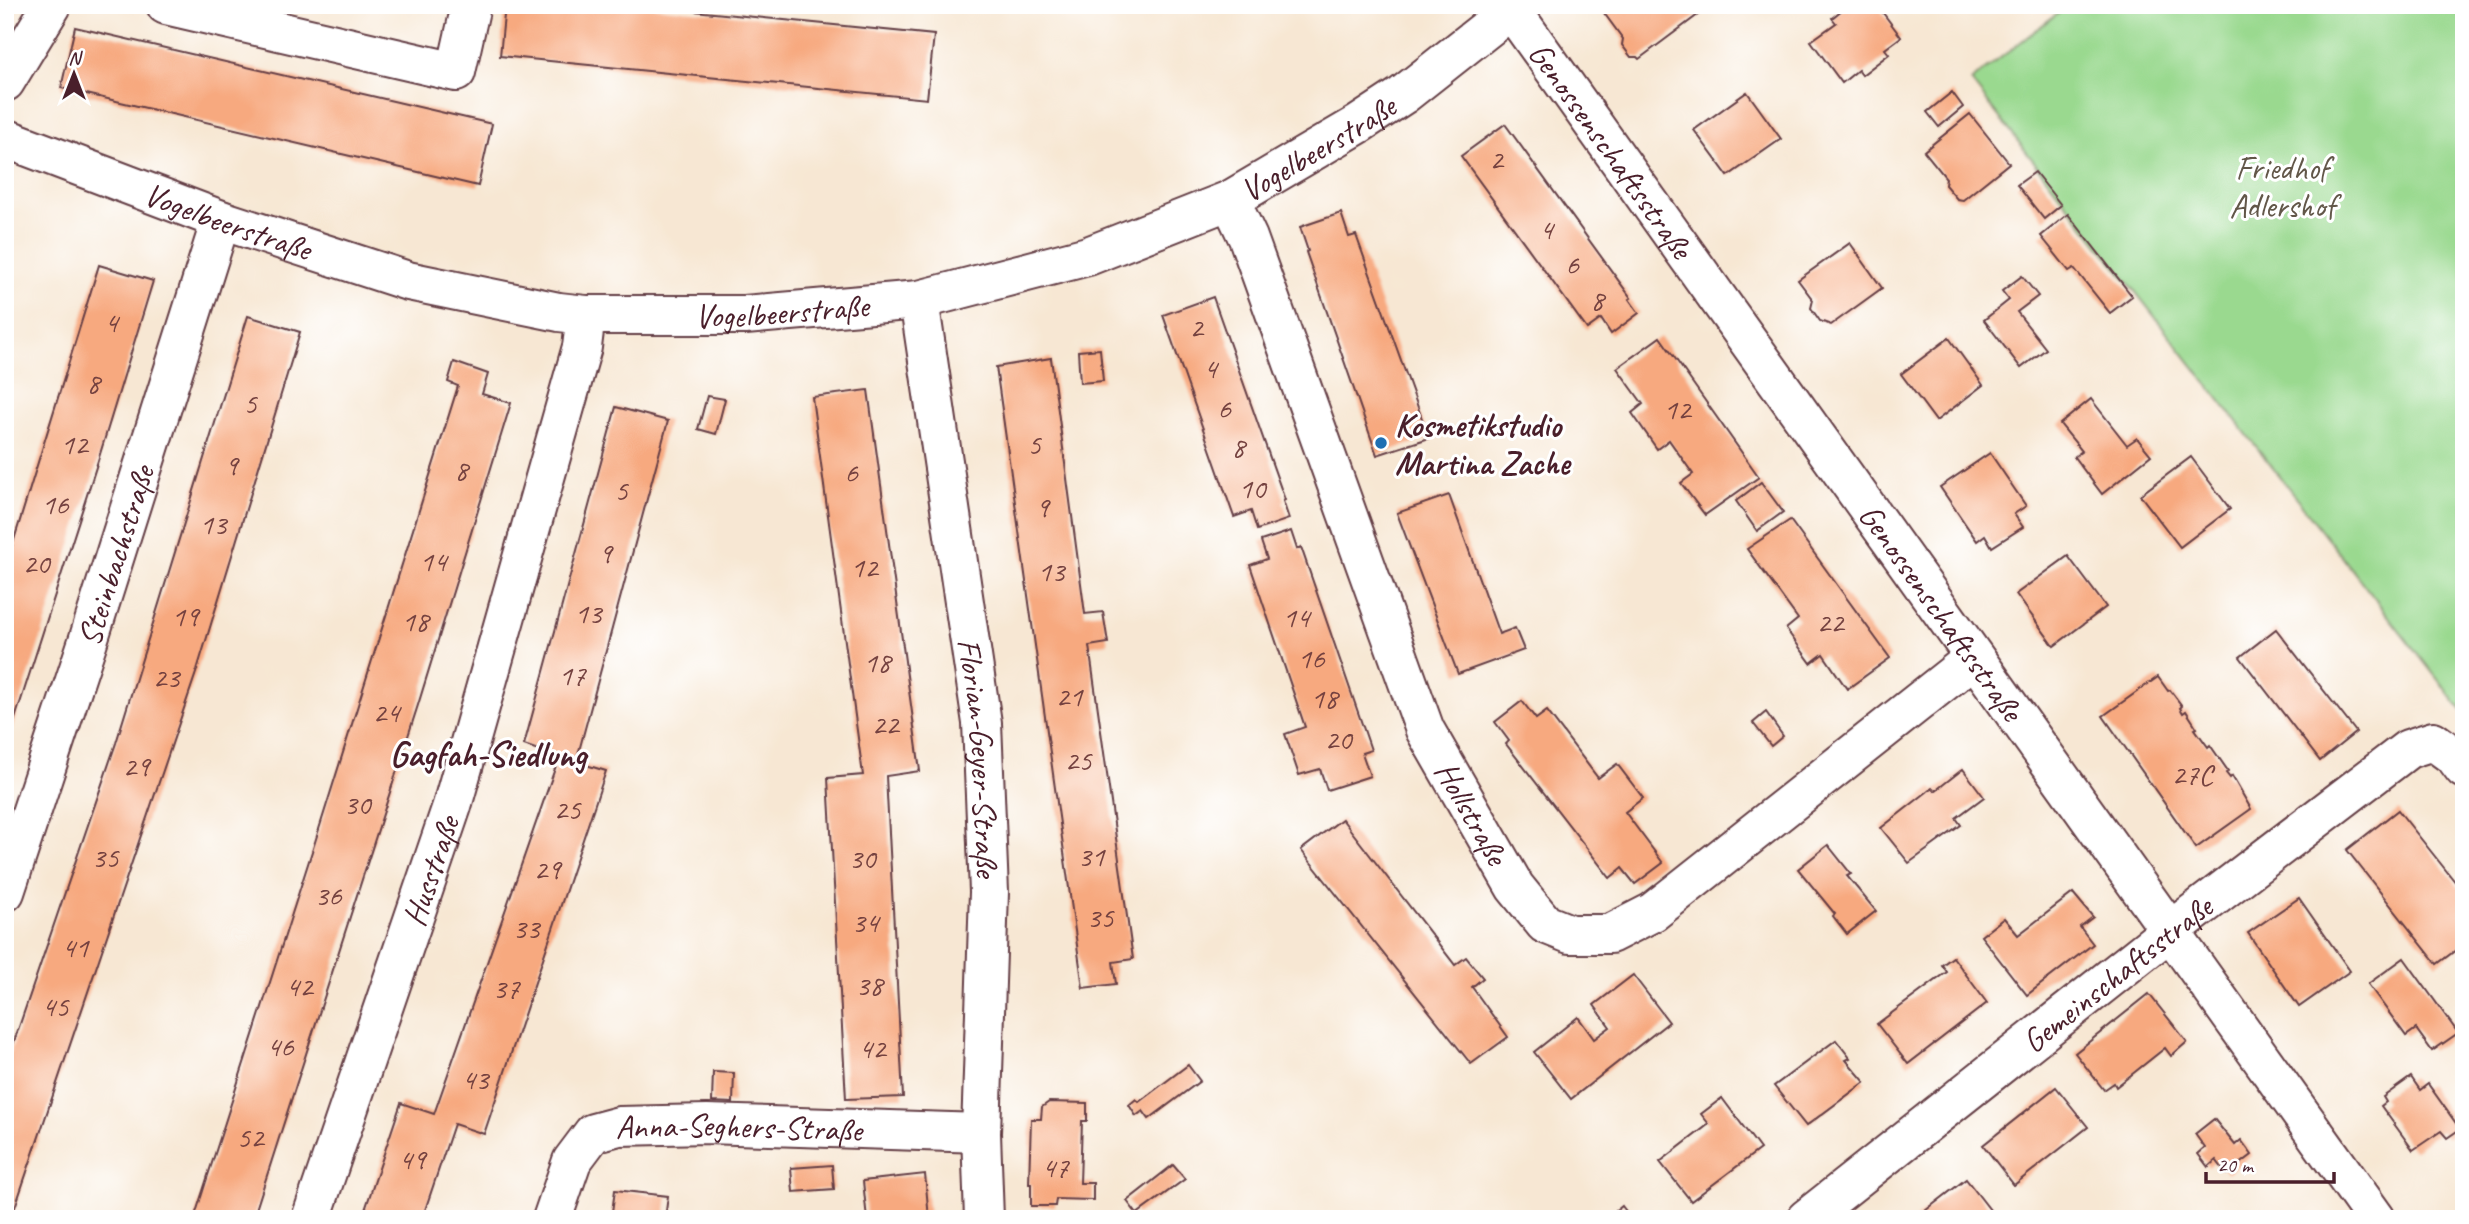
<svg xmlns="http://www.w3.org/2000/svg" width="2469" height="1224" font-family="Caveat,sans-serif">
  <rect width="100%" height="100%" fill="#fff"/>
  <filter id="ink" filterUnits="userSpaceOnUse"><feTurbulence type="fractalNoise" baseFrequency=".0143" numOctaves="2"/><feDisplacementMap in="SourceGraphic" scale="14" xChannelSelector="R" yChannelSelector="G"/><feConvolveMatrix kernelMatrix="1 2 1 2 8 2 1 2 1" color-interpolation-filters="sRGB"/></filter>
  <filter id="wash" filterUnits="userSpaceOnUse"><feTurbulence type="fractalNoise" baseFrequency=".00686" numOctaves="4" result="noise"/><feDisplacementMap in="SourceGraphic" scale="28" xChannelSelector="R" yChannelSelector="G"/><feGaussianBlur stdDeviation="1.57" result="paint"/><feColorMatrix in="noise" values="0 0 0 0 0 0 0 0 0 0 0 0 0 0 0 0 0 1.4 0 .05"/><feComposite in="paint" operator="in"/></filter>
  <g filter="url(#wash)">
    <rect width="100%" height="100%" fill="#f7e7d3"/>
    <polygon fill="#9ad98f" stroke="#727c5d" stroke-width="2" points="2068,5 2464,5 2464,713 1971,81"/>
    <g id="blocks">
      <g fill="#f7a97f">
        <polygon points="505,5 634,5 934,35 927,99 500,56"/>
        <polygon points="1615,5 1692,5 1699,14 1639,59 1637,57 1631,57 1622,45 1623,39 1604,13"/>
        <polygon points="1848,5 1877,5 1901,37 1885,49 1889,54 1862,75 1858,70 1842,83 1811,41 1836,23 1832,18"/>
        <polygon points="75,27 492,124 478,186 61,88"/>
        <polygon points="1747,92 1781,139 1728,176 1694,130"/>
        <polygon points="1952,92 1963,107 1939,127 1927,112"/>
        <polygon points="1970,114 2009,163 1963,200 1957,199 1945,185 1946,178 1924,151"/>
        <polygon points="1505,124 1631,298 1629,299 1639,313 1611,334 1601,319 1587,329 1461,156"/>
        <polygon points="2035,172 2061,205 2044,219 2017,185"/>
        <polygon points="1341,213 1349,237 1356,235 1429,438 1377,455 1306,252 1308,251 1300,227"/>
        <polygon points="2068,214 2132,296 2110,313 2074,268 2069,271 2041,236"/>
        <polygon points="1850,243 1882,288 1831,325 1820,321 1811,308 1813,300 1798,280"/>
        <polygon points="99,265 153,281 96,467 5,750 5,569"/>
        <polygon points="2022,276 2038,296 2017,312 2046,349 2021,368 1984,320 2009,300 2002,291"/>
        <polygon points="1213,297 1285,500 1283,501 1289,519 1257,530 1251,511 1234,517 1163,315"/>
        <polygon points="248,316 300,332 197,670 11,1219 5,1219 5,1068 116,743"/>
        <polygon points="1660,337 1759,477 1705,515 1681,483 1693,474 1669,440 1657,449 1632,413 1643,404 1617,368"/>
        <polygon points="1949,338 1983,385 1936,421 1901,374"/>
        <polygon points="1100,349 1103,381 1080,383 1078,351"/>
        <polygon points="1051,358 1085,614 1103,612 1108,643 1089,646 1133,959 1113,962 1116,984 1083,988 996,367"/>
        <polygon points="454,362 488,374 482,394 511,403 418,705 253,1219 194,1219 315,842 458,386 448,382"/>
        <polygon points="868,390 920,771 886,776 903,1097 846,1099 828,778 863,775 812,397"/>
        <polygon points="707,396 725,399 716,434 698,429"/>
        <polygon points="2091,399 2127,445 2137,438 2151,455 2102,494 2074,457 2082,451 2060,424"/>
        <polygon points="616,407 668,421 576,762 606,771 484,1134 454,1124 422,1219 362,1219 401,1103 434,1114 559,757 524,745"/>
        <polygon points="1990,453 2026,506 2014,514 2023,527 1992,547 1985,535 1977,541 1940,487"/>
        <polygon points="2191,457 2230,509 2180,547 2140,495"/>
        <polygon points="1761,482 1783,512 1757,531 1736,501"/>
        <polygon points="1449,495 1499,634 1515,628 1524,650 1458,674 1397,513"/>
        <polygon points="1790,520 1890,658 1847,689 1823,654 1811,663 1786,629 1798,619 1747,549"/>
        <polygon points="1291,531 1297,549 1301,547 1371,750 1362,753 1370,776 1327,790 1320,769 1299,775 1285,734 1305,727 1250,565 1267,559 1261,541"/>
        <polygon points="2068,556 2106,607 2054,646 2016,594"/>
        <polygon points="2276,629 2356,732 2320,761 2240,657"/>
        <polygon points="2158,677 2168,691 2170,690 2182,706 2180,708 2183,713 2186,711 2197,728 2195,729 2208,747 2210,745 2228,771 2226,773 2230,778 2232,776 2251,809 2196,848 2103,716"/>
        <polygon points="1522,701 1536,719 1547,711 1598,778 1617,764 1643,798 1625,812 1663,863 1635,884 1622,868 1610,878 1506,744 1509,741 1495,722"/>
        <polygon points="1766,712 1783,736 1771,746 1753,723"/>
        <polygon points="1963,769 1984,797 1956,818 1961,825 1909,863 1881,828 1932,788 1935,791"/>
        <polygon points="2398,810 2464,893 2464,944 2437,964 2347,850"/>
        <polygon points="1342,819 1455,965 1466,957 1483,978 1472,987 1508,1037 1471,1064 1301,850"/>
        <polygon points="1828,845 1851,874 1847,876 1876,911 1847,934 1833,916 1835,914 1798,869"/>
        <polygon points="2073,893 2093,917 2080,927 2093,944 2027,995 1981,936 2004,918 2018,935"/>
        <polygon points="2299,898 2350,971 2299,1007 2248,933"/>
        <polygon points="1953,957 1987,1003 1908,1064 1877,1024 1947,972 1942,965"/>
        <polygon points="2404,958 2458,1033 2432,1051 2416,1029 2406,1036 2368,984"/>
        <polygon points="1633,975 1669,1022 1571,1099 1534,1052 1578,1017 1594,1039 1610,1027 1594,1005"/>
        <polygon points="2149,994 2187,1042 2171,1056 2165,1048 2116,1087 2114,1083 2104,1090 2075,1053"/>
        <polygon points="1836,1040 1850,1058 1846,1060 1865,1082 1806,1126 1774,1086"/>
        <polygon points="1188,1065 1200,1081 1149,1119 1143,1111 1136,1116 1129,1105 1136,1099 1139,1102"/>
        <polygon points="713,1072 734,1073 733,1103 712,1102"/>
        <polygon points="2411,1077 2420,1090 2428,1084 2460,1129 2447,1138 2441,1131 2413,1150 2381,1106 2386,1102 2383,1097"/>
        <polygon points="2056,1087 2088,1127 2014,1185 1983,1145"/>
        <polygon points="1722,1098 1760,1149 1691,1201 1660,1162 1709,1124 1701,1114"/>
        <polygon points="1049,1102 1087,1103 1087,1121 1082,1121 1080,1183 1093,1183 1093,1200 1056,1199 1055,1206 1031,1206 1031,1184 1029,1184 1031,1119 1041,1119 1042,1107"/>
        <polygon points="2214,1119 2235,1145 2241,1140 2252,1155 2227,1174 2216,1160 2208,1167 2198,1154 2205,1148 2195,1134"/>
        <polygon points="832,1165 834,1189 793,1192 791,1168"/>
        <polygon points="1173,1165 1185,1179 1137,1214 1127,1201"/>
        <polygon points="925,1174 929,1219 867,1219 863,1181"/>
        <polygon points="1966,1179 1997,1219 1915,1219 1930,1207"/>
        <polygon points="615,1190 668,1196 665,1219 611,1219"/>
        <polygon points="1622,1206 1632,1219 1606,1219"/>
      </g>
    </g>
  </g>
  <g filter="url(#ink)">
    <use href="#blocks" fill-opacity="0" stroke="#643d44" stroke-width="2"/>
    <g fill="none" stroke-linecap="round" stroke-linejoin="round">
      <g stroke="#643d44" stroke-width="42">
        <g id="minor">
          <polyline points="166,5 456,72 471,5"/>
          <path id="s1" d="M1508,5l868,1214"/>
          <polyline points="5,82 52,5"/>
          <path id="s2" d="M5,138l216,82 187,61 151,31 27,3h159l174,-15 169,-44 142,-56 129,-76 44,-29 114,-90"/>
          <path id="s3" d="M1230,200l18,38 177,492 90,157 30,37 25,10h40l43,-22 321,-254"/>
          <path id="s4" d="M919,300l63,423 7,169 -8,241 3,86"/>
          <path id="s5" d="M5,892l83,-251 133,-421"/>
          <path id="s6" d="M311,1219l141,-413 130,-459 4,-32"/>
          <path id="s7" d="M552,1219l20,-58 21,-28 26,-7 88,-2 274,9"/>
          <path id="s8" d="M1806,1219l365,-289 237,-181 25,-8 22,16 9,12"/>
        </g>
      </g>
      <use href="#minor" stroke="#fff" stroke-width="38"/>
    </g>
  </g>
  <circle fill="#1f6fb2" stroke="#fff" stroke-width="2.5" cx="1381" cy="443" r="7"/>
  <g text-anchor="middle" stroke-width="6" stroke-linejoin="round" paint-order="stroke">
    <g font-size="30" fill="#754240">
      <text x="1496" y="169">2</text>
      <text x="1546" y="239">4</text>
      <text x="1572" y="274">6</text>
      <text x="1597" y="310">8</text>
      <text x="111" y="332">4</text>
      <text x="1196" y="337">2</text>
      <text x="1210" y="378">4</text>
      <text x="93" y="393">8</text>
      <text x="250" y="413">5</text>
      <text x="1224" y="418">6</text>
      <text x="1677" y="419">12</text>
      <text x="74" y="454">12</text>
      <text x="1034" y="454">5</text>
      <text x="1238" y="457">8</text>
      <text x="231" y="475">9</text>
      <text x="461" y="480">8</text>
      <text x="851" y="482">6</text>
      <text x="1252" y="498">10</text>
      <text x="621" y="500">5</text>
      <text x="55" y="514">16</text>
      <text x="1042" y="517">9</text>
      <text x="213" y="534">13</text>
      <text x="605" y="563">9</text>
      <text x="433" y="571">14</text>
      <text x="36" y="573">20</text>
      <text x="864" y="577">12</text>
      <text x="1051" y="581">13</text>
      <text x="588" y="623">13</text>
      <text x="185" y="626">19</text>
      <text x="1296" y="627">14</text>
      <text x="415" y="631">18</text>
      <text x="1830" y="632">22</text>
      <text x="1311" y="668">16</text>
      <text x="877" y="672">18</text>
      <text x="572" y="685">17</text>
      <text x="166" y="687">23</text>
      <text x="1069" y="706">21</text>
      <text x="1324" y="708">18</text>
      <text x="386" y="722">24</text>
      <text x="885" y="734">22</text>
      <text x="1338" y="749">20</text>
      <text x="1078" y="770">25</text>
      <text x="136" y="776">29</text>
      <text x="2192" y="784">27C</text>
      <text x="357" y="814">30</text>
      <text x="567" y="819">25</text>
      <text x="1091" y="866">31</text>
      <text x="105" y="867">35</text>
      <text x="862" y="868">30</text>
      <text x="547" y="879">29</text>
      <text x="328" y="905">36</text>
      <text x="1100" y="927">35</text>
      <text x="865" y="932">34</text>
      <text x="526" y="938">33</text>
      <text x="75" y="957">41</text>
      <text x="869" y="995">38</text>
      <text x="299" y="996">42</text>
      <text x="506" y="998">37</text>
      <text x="55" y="1016">45</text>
      <text x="280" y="1056">46</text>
      <text x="872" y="1058">42</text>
      <text x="475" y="1089">43</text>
      <text x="250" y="1147">52</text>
      <text x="412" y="1169">49</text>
      <text x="1055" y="1177">47</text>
    </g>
    <g font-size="33" fill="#4a1f2b" stroke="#fff">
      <text dy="12" stroke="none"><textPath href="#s2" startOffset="1372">Vogelbeerstraße</textPath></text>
      <text dy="12" stroke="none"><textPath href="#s1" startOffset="178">Genossenschaftsstraße</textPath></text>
      <text dy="12" stroke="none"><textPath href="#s2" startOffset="238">Vogelbeerstraße</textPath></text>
      <text dy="12" stroke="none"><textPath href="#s2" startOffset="805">Vogelbeerstraße</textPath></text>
      <text dy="12" stroke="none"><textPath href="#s5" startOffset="354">Steinbachstraße</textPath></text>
      <text dy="12" stroke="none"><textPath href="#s1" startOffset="746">Genossenschaftsstraße</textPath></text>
      <text dy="12" stroke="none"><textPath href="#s4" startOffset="462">Florian-Geyer-Straße</textPath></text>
      <text dy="12" stroke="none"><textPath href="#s3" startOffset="660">Hollstraße</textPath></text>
      <text dy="12" stroke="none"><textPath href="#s6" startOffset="368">Husstraße</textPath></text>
      <text dy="12" stroke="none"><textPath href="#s8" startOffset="396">Gemeinschaftsstraße</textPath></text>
      <text dy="12" stroke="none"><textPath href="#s7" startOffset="243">Anna-Seghers-Straße</textPath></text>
    </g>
    <g font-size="33" fill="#625749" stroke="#fff">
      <text x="2282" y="179">Friedhof<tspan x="2282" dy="38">Adlershof</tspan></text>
    </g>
    <g font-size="33" font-weight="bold" fill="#4a1f2b" stroke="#fff" text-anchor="start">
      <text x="1395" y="436">Kosmetikstudio<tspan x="1395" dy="38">Martina Zache</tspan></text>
    </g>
    <g font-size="35" font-weight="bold" fill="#4a1f2b" stroke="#fff">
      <text x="488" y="766">Gagfah-Siedlung</text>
    </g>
  </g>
  <rect width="2469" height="1224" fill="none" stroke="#fff" stroke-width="28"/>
  <g transform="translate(74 74)" stroke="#ffffff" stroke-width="5" paint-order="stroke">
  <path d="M0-5L12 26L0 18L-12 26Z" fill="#4a1f2b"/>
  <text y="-10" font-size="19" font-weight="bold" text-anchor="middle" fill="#4a1f2b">N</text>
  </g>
  <path d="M2206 1172v10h128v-10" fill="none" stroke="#4a1f2b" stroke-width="3.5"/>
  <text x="2217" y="1172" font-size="21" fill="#4a1f2b" stroke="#ffffff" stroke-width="5" paint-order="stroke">20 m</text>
</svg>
